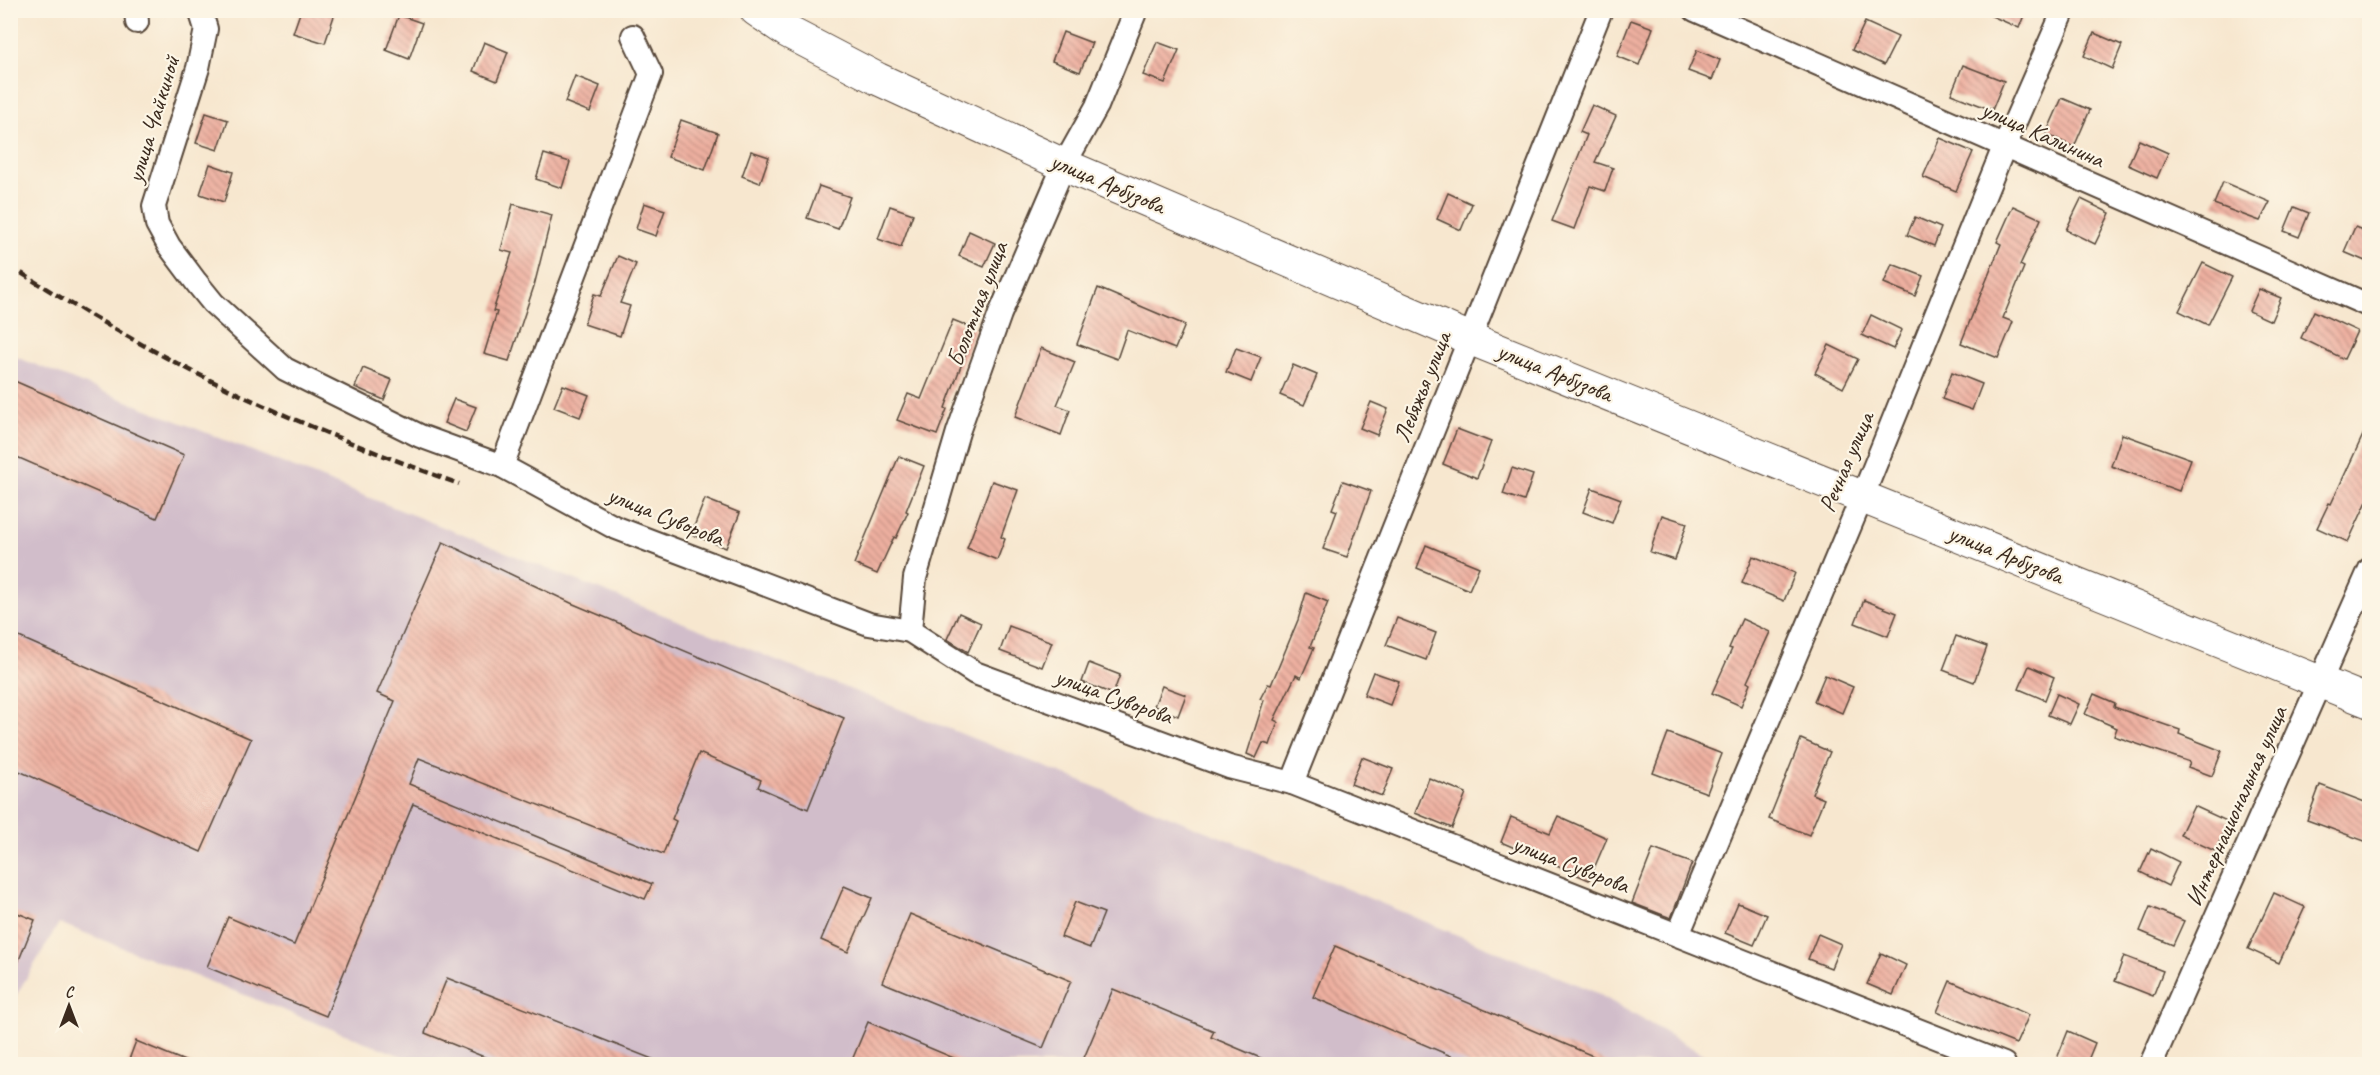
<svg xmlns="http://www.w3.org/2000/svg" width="2380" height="1075" font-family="Caveat,sans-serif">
  <defs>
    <pattern id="building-back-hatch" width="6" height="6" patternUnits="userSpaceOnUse" patternTransform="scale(1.5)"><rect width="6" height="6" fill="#eeb0a0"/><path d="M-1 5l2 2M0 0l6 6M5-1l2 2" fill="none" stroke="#c28f82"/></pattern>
  </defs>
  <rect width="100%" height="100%" fill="#fcf5e5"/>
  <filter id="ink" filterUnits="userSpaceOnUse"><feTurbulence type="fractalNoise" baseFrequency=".0167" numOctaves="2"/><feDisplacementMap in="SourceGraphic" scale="12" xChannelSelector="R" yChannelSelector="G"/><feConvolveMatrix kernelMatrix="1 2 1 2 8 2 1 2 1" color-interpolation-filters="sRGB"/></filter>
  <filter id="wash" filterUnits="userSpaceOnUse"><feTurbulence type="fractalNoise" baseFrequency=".008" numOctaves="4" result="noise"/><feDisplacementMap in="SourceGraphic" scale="24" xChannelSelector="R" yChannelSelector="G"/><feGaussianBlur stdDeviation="1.35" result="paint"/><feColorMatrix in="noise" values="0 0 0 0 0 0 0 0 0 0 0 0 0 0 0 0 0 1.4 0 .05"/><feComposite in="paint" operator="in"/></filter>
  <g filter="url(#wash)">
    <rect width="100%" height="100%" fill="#f7e7cf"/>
    <polygon fill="#d1bdca" points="11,355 1241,845 1595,992 1720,1064 422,1064 59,923 11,1004"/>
    <g id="blocks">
      <g fill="url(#building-back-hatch)">
        <polygon points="301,10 336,10 325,43 293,33"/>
        <polygon points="1978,10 2026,10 2019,28"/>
        <polygon points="399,15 422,23 409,59 386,50"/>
        <polygon points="1631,20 1653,28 1639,65 1617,56"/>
        <polygon points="1865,22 1898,37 1884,65 1852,50"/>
        <polygon points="1063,32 1092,43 1080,72 1052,61"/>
        <polygon points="2094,33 2122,45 2112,69 2084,56"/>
        <polygon points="484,42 508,52 497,81 473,71"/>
        <polygon points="1157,42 1179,50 1165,83 1143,75"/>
        <polygon points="1697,50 1720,60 1712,80 1688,71"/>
        <polygon points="1963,65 2004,81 1992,110 1951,94"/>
        <polygon points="575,76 600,86 590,112 565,102"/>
        <polygon points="2062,98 2090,110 2074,147 2046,134"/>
        <polygon points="1592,105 1616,116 1595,162 1613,168 1605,191 1590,186 1574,229 1552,221 1587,135 1580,132"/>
        <polygon points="206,113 228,120 218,150 196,143"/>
        <polygon points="681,120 718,133 705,170 668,157"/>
        <polygon points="1940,138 1973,152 1956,191 1923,177"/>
        <polygon points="2139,140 2168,153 2157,178 2128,165"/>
        <polygon points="751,151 769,157 760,183 742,176"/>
        <polygon points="544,154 570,162 562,188 536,179"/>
        <polygon points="210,164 233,172 224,202 200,194"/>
        <polygon points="2223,182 2270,202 2260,221 2214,204"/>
        <polygon points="819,186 850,197 838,229 807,218"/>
        <polygon points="1448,193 1472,204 1461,230 1437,219"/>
        <polygon points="2081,199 2110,213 2095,244 2066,230"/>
        <polygon points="644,203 665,210 656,236 636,229"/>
        <polygon points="513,204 552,215 534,286 509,361 484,354 497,312 493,311 512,253 501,250"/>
        <polygon points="890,206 913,214 901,247 878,239"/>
        <polygon points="2013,206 2041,219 2020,265 2024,267 2003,318 2013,322 1998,358 1961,343 2001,244 1997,242"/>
        <polygon points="2294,207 2309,213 2299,237 2284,231"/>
        <polygon points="1915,217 1941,228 1934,246 1907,235"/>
        <polygon points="2355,227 2370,233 2370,263 2344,252"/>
        <polygon points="969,231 995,243 984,267 959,256"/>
        <polygon points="618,256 636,264 620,303 630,306 620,336 584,324 594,294 601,296"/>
        <polygon points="2203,263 2232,277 2208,325 2179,311"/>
        <polygon points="1892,264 1923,276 1915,296 1884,283"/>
        <polygon points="1098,288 1185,325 1175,349 1127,330 1117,359 1077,344"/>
        <polygon points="2259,289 2281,298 2271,321 2249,311"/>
        <polygon points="2314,311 2357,331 2344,359 2301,338"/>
        <polygon points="1871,315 1902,330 1893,349 1862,335"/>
        <polygon points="953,320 975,329 945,408 947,409 937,435 897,420 908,394 921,399"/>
        <polygon points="1829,345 1858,359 1843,388 1815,373"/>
        <polygon points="1041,348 1075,362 1057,405 1070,410 1061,435 1015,417"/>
        <polygon points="1236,348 1261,357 1251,382 1226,372"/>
        <polygon points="1293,365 1317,375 1304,405 1280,395"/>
        <polygon points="363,368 392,380 384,400 355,387"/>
        <polygon points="1952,372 1982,384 1972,410 1942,399"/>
        <polygon points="10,379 184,455 157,518 10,454"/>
        <polygon points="563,385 589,395 580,417 554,407"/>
        <polygon points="454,399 476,407 466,432 444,423"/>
        <polygon points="1371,402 1388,409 1377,435 1360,428"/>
        <polygon points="2370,420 2370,495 2348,542 2317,528 2329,503 2331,504"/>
        <polygon points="1457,429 1491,442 1477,478 1443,464"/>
        <polygon points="2122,434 2191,459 2179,491 2111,466"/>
        <polygon points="899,456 924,466 906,511 908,512 896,538 894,537 877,574 854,564"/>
        <polygon points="1512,468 1533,475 1524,501 1503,494"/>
        <polygon points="992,481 1018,490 1001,537 1005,539 997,560 967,548"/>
        <polygon points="1343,481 1371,491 1347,557 1323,549 1337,511 1332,509"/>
        <polygon points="1592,488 1621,499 1612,523 1583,512"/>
        <polygon points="705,499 740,513 726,548 691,534"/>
        <polygon points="1662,515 1687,523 1675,560 1650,552"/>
        <polygon points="443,542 571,603 844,718 808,809 758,787 761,780 699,753 672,819 676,821 663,854 419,758 409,784 652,884 645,899 413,804 326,1016 207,967 228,917 294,945 395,701 377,693"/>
        <polygon points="1426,545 1479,567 1469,590 1417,568"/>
        <polygon points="1753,556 1795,573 1784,601 1742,583"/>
        <polygon points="1306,593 1328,602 1310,647 1314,648 1301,678 1296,675 1274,720 1278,722 1270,745 1263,743 1256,758 1247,754 1264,700 1260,699 1268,684 1271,685 1298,620"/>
        <polygon points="1864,600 1897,613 1888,636 1855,623"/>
        <polygon points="959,613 981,623 968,652 947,639"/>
        <polygon points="1397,618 1436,633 1426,660 1386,645"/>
        <polygon points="1742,619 1770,632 1747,682 1750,684 1741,706 1712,693 1732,649 1729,648"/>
        <polygon points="1009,626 1052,642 1042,667 1000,651"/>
        <polygon points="10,633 251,739 201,852 10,767"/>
        <polygon points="1956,636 1987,647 1974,682 1943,670"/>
        <polygon points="1089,663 1120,675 1113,694 1082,682"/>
        <polygon points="2029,666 2054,677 2045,700 2019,689"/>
        <polygon points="1373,672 1399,681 1390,705 1364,695"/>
        <polygon points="1825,675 1853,687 1842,713 1814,701"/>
        <polygon points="1162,686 1186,695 1178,716 1154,706"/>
        <polygon points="2057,694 2079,704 2070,724 2048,715"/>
        <polygon points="2094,694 2115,703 2114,707 2180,730 2179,734 2222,751 2212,776 2188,767 2190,762 2114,736 2117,728 2085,714"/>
        <polygon points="1668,733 1722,754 1707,793 1653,773"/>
        <polygon points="1801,739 1830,752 1812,794 1824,799 1809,835 1769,819"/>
        <polygon points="1362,757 1393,769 1382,796 1351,784"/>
        <polygon points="1429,778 1466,793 1452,828 1415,813"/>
        <polygon points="2320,785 2370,804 2370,843 2307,820"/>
        <polygon points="2194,806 2229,822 2215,851 2180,835"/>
        <polygon points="1558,816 1607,838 1589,880 1501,842 1511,817 1550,833"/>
        <polygon points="2151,848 2179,862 2168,886 2140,872"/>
        <polygon points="1653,849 1692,863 1671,918 1632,903"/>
        <polygon points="844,886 872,898 848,952 821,940"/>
        <polygon points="2274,893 2305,907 2279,963 2248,949"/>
        <polygon points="1075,902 1104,913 1090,948 1061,937"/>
        <polygon points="1738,903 1767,915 1754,945 1725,933"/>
        <polygon points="2150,907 2184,921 2173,945 2140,931"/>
        <polygon points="10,910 35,920 11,980 10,980"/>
        <polygon points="910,914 1071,981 1043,1048 882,982"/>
        <polygon points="1818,934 1841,944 1831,968 1808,959"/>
        <polygon points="1335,946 1614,1065 1472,1065 1313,997"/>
        <polygon points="1881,953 1906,965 1893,995 1867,984"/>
        <polygon points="2124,956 2163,971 2153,996 2115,981"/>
        <polygon points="447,978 665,1064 665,1065 504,1065 425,1033"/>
        <polygon points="1950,981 2029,1015 2016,1044 1937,1012"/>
        <polygon points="1113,989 1214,1031 1211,1037 1277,1065 1081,1065"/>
        <polygon points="868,1022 968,1064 968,1065 850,1065"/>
        <polygon points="2068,1031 2095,1043 2086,1065 2065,1065 2056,1061"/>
        <polygon points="136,1041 192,1064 192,1065 127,1065"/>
      </g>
    </g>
  </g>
  <g filter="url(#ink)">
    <use href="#blocks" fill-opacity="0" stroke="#574639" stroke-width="1.5"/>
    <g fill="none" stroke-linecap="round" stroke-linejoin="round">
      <g stroke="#574639" stroke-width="26">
        <g id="street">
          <polyline points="136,10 137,22"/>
          <polyline points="200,10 206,29 198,68 154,206 157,224 169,246 196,282 213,303 285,369 420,436 502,466 614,527 869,624 910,631 975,673 1229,767 1292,783 2004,1064"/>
          <polyline points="1695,10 2370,306"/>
          <polyline points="502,466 651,74 633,36"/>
          <polyline points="910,631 915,578 958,432 1000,314 1064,165 1097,106 1136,10"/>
          <polyline points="1292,783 1601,10"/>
          <polyline points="1678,935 1863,495 2004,147 2064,10"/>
          <polyline points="2151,1064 2370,569"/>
        </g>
      </g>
      <g stroke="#574639" stroke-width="34">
        <polyline id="secondary" points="756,10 788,32 878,79 1064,165 1471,339 2370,702"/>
      </g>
      <use href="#street" stroke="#fff" stroke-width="22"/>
      <use href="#secondary" stroke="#fff" stroke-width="32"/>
      <path stroke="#3b2a1e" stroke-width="4.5" stroke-dasharray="9 4.5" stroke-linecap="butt" d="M10,266c68,43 138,84 210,119 77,38 158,69 239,99"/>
    </g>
  </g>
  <g text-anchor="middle" stroke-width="4.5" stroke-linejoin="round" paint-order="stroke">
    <g font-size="24" fill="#3b2a1e" stroke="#fcf5e5">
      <text transform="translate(153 119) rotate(-73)" y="8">улица Чайкиной</text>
      <text transform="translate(2043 134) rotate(24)" y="8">улица Калинина</text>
      <text transform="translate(1108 183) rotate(23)" y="8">улица Арбузова</text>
      <text transform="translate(977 304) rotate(-69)" y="8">Болотная улица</text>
      <text transform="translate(1555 372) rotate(22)" y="8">улица Арбузова</text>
      <text transform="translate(1422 387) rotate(-68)" y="8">Лебяжья улица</text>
      <text transform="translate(1846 462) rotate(-67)" y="8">Речная улица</text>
      <text transform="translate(666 516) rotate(22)" y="8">улица Суворова</text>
      <text transform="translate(2006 554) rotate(22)" y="8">улица Арбузова</text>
      <text transform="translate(1114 696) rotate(20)" y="8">улица Суворова</text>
      <text transform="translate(2236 806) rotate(-66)" y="8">Интернациональная улица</text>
      <text transform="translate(1571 864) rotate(21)" y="8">улица Суворова</text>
    </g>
  </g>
  <rect width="2380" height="1075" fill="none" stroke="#fcf5e5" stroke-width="36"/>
  <g transform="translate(69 1006)" stroke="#fcf5e5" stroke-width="4.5" paint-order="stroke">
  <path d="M0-4.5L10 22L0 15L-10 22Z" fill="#3b2a1e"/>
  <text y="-9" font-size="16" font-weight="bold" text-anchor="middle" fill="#3b2a1e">С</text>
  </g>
</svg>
